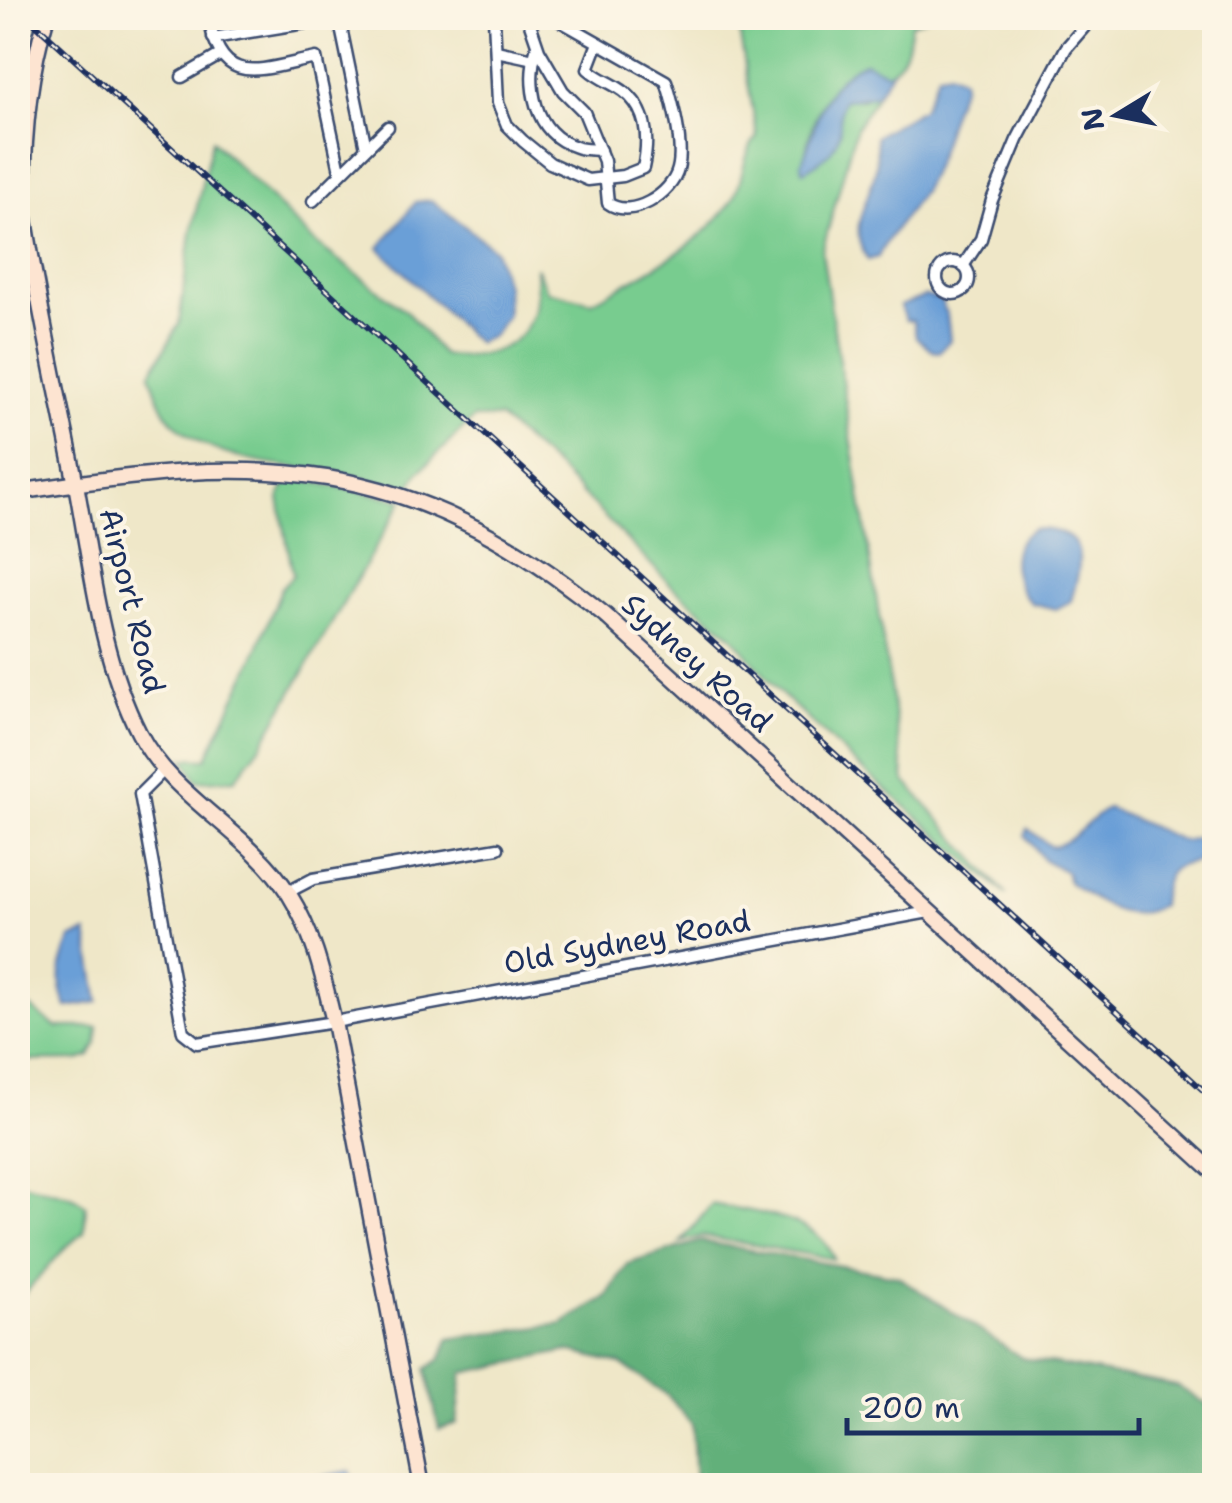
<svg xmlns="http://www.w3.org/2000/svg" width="1232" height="1503" font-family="'Shantell Sans',sans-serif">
  <rect width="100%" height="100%" fill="#fcf5e5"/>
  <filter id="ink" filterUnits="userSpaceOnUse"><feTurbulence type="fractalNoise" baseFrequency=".01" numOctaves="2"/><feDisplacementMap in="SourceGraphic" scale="20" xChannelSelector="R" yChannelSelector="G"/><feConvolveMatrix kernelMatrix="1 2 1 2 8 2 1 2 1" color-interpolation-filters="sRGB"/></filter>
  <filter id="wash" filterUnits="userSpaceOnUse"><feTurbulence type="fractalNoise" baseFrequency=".0048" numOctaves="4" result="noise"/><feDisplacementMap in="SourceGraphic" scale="40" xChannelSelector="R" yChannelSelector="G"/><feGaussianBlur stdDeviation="2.25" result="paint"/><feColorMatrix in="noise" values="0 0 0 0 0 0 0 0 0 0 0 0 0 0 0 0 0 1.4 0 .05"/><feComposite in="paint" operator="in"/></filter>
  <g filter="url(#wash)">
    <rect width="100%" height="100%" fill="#efe7c8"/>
    <g fill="#78cc8f" stroke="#4a7e76" stroke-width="2.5">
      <path d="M737,18h189l-15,6c-2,19 -6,38 -24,49l-22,-11c-36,15 -52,54 -59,89l34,-18 -2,-21 6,-12 19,-1 15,-6 -22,35 -34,124 83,529 102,114 -153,-133 -76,-71 -46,-55 -58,-48 -118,-121 -57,-49h-25l-56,55 -10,18c-20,-6 -40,-12 -60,-16 -58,-11 -138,-8 -179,-58 -9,-11 -14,-30 -19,-43l29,-50 12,-91 21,-93 100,100 95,72 36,43c40,4 79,-3 92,-47 3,-12 1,-29 1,-41l11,24 45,11c49,-28 107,-53 140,-101 12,-20 9,-44 25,-65z"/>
      <polygon points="288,477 403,500 262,744 235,779 197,781 184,758 206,759 254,658 282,587 293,575 279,499"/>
      <polygon points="18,998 56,1027 98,1027 96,1044 90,1056 79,1060 18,1061"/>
      <polygon points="18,1182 72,1196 86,1205 84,1232 65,1248 18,1301"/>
      <path d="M712,1204c38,8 109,12 122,55l-133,-23 -20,6z"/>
    </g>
    <polygon fill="#62b07a" stroke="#3e706c" stroke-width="2.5" points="700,1241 897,1276 1022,1358 1177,1386 1214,1409 1214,1485 695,1485 692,1424 666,1394 621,1364 568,1351 463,1373 457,1423 439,1429 426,1369 441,1359 448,1339 562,1324 606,1297 627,1264"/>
    <g fill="#6a9fd7" stroke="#42679a" stroke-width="2.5">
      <path d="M865,62l22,11 5,-2 -16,24 -32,5c-7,13 -2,21 -5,34 -5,20 -20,28 -36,37l-2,-7c18,-39 17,-82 64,-102z"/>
      <path d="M949,72l13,6 1,7c-15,29 -19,62 -33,91 -13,30 -38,52 -52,81l-10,3c-23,-34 2,-57 8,-92 2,-10 0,-22 0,-32l47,-28 15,-34z"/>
      <polygon points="431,200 495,250 506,286 507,315 493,335 477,343 379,248 416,202"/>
      <polygon points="926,296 941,300 947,315 950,340 939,352 933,351 916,337 913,321 905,320 900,306"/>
      <path d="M1034,529c55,0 49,31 37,72l-15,8 -25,-6c-21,-22 -27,-59 3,-74z"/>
      <path d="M1108,808l75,33 14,-3 17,-21c0,8 2,19 0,26 -10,38 -49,-3 -53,63 -38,20 -62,-5 -92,-23l-3,-11 -22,-12 -19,-25 3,-6 23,18c24,-5 36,-27 57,-39z"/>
      <path d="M87,933l12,69 -32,5c-12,-26 -6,-44 5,-69z"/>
      <polygon points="350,1471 355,1485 276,1485"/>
    </g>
  </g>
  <g filter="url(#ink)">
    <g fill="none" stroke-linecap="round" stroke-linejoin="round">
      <g stroke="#3b4b6e" stroke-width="15">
        <g id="street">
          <path d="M209,18c12,72 51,51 107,40l24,113"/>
          <polyline points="339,18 366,148"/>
          <path d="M494,18l4,85 9,22 16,16 27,22 38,17 35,-4 20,-8c7,-32 4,-64 -26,-81 -10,-6 -20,-10 -29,-18l10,-26"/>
          <path d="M528,18l11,32 24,41 21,21 20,49 4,42c23,17 64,-9 70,-34 6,-23 -5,-66 -12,-88l-111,-63"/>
          <polyline points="213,38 336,18"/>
          <path d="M537,46c-11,38 -4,87 39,101 6,3 16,2 24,3"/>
          <polyline points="496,51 534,59"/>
          <polyline points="182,77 220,55"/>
          <polyline points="313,201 388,127"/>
          <circle cx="953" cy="278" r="16"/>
          <polyline points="963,266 981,239 992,200 1017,140 1066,48 1092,18"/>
          <polyline points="1212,305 1214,307"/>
          <polyline points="164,770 140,794 183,1032 197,1043 334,1022 929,912"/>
          <polyline points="288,892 313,879 498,848"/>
        </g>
      </g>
      <g stroke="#3b4b6e" stroke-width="19">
        <g id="secondary">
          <path d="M46,18c-19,64 -24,129 -22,195 14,93 35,185 53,277 15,80 24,169 62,243 34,66 110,98 150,161 25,40 34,82 45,128l88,464"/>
          <path d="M18,492c244,-38 387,-40 587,123l609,557"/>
        </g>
      </g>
      <use href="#street" stroke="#fff" stroke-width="10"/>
      <use href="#secondary" stroke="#fde4d1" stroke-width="14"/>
      <g stroke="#1b2f5e" stroke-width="6">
        <polyline id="rail" points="29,18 1214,1100"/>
      </g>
      <use href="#rail" stroke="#fcf5e5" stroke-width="2.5" stroke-dasharray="8" stroke-linecap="butt"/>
    </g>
  </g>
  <g text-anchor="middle" stroke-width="8" stroke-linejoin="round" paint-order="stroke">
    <g font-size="30" fill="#1b2f5e" stroke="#fcf5e5">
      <text transform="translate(132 601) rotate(76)" y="10">Airport Road</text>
      <text transform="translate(697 663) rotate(42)" y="10">Sydney Road</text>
      <text transform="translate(627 942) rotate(-10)" y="10">Old Sydney Road</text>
    </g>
  </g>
  <rect width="1232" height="1503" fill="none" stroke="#fcf5e5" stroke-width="60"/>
  <g transform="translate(1117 115) rotate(260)" stroke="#fcf5e5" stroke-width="8" paint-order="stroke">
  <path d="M0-8L18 38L0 25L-18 38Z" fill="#1b2f5e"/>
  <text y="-15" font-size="28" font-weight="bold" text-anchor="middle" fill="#1b2f5e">N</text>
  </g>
  <path d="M847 1418v15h292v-15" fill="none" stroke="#1b2f5e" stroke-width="5"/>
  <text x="862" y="1418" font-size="30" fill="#1b2f5e" stroke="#fcf5e5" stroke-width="8" paint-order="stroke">200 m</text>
</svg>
